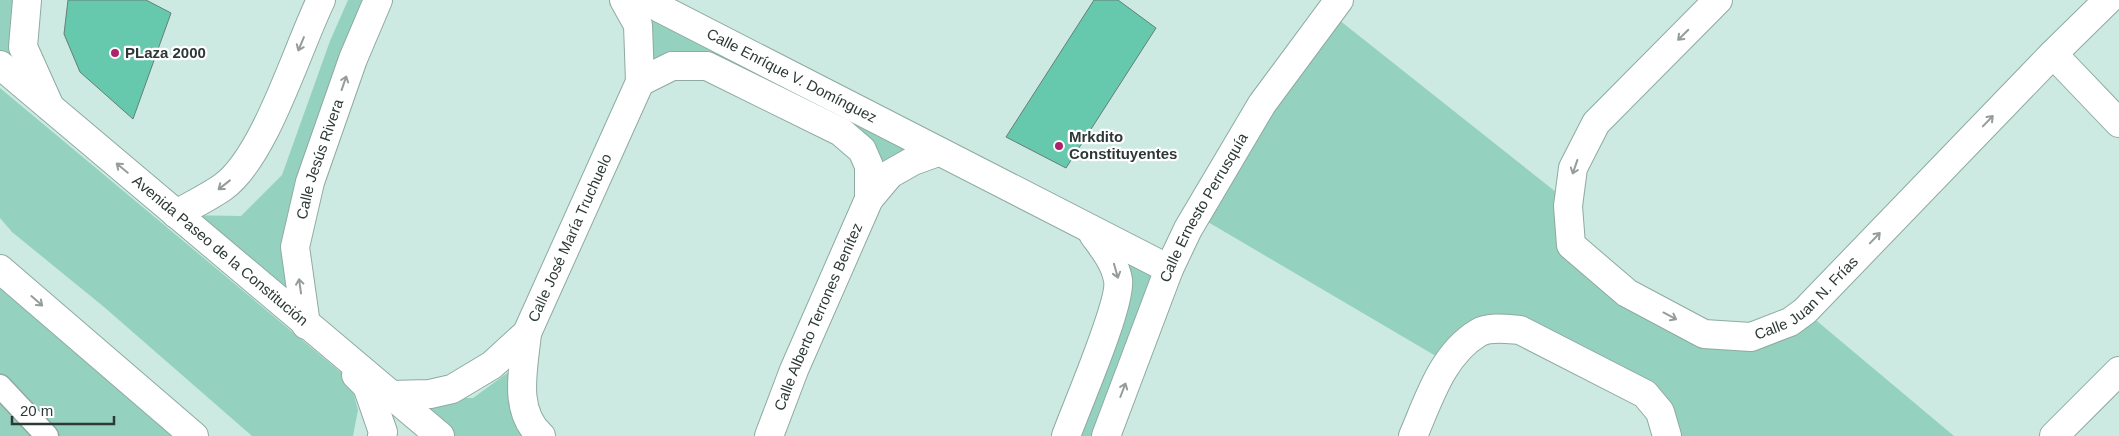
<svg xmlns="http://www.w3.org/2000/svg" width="2119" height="436" font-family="Arial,sans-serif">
  <rect width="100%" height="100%" fill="#cceae1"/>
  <g fill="#94d2bf">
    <polygon points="0,0 27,0 50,107 0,65"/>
    <polygon points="348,0 378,0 310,182 306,325 181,215 241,216 282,175 330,41"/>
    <polygon points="644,0 938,152 890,174 862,150 707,66 640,82"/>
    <polygon points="1329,12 1556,192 1571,245 1704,334 1805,311 1954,436 1666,436 1645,394 1499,328 1446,362 1196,215"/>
    <polygon points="0,88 350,380 358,410 353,436 252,436 104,307 12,232 0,218"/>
    <polygon points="1090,230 1169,269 1106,436 1066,436 1114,308"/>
    <polygon points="0,269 194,436 0,436"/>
    <polygon points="525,360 531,436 440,436 393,397 473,398"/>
  </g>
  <g fill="#66c9ae" stroke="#647f77">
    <polygon points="68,0 146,0 171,13 133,119 80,72 64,34"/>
    <polygon points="1094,0 1118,0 1156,28 1066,168 1006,137"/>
  </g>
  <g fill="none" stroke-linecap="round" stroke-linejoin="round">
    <g stroke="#8eaaa1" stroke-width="25">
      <polyline id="pedestrian" points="0,386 47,436"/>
    </g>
    <g stroke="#8eaaa1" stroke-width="30">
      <g id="minor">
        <polyline points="27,0 23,47 50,107"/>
        <path id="s1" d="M644,0l525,269"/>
        <path id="s2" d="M1718,0l-122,123 -23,45 -5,38 3,39 56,48 77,41 47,3 39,-15 15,-11 248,-257 55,-54"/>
        <polyline points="2053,54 2119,123"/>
        <polyline points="640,82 672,66 707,66 841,132 862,150 869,166 869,199"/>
        <path d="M176,214c16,-9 33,-17 47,-27 42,-30 74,-138 98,-187"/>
        <path id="s3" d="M306,325l-11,-78 15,-65 43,-123 25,-59"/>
        <path d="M527,333c-3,34 -15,77 14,103"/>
        <path id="s4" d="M390,395l40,-1 22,-5 40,-24 35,-32 113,-251 -2,-57 -14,-25"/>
        <path id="s5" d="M769,436l25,-66 75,-171 21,-25 23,-13 25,-9"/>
        <path d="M1066,436c10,-28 56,-133 52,-156 -3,-18 -15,-32 -25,-46"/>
        <path id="s6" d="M1106,436l63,-167 19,-40 74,-125 77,-104"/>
        <path d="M1413,436c16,-37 29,-81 65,-103 11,-7 29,-4 42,-3l125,64 15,18 7,24"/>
      </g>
    </g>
    <g stroke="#8eaaa1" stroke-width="30">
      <g id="tertiary">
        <path id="s7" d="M0,65l440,371"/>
        <polyline points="0,269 194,436"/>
        <polyline points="356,375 367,386 383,432 382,436"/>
      </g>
    </g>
    <g stroke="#8eaaa1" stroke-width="30">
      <polyline id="secondary" points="2054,436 2119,371"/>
    </g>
    <use href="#pedestrian" stroke="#fff" stroke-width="22"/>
    <use href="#minor" stroke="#fff" stroke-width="28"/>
    <use href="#tertiary" stroke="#fff" stroke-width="28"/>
    <use href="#secondary" stroke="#fff" stroke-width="28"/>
  </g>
  <defs><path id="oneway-shaft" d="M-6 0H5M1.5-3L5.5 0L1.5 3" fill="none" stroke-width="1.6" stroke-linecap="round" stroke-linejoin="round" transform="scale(1.25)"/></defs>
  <g stroke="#969c9a">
    <use href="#oneway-shaft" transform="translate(1683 35) rotate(135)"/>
    <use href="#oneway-shaft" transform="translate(301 44) rotate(113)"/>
    <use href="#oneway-shaft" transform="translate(344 83) rotate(-71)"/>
    <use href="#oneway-shaft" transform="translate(1988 121) rotate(-46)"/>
    <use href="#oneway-shaft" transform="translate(1575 167) rotate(109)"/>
    <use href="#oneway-shaft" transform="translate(122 168) rotate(-140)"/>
    <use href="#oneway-shaft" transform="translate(224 185) rotate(142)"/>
    <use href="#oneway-shaft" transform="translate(1875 238) rotate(-46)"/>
    <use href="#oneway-shaft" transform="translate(1116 271) rotate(74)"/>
    <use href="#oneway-shaft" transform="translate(300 286) rotate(-98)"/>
    <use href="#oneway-shaft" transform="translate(37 301) rotate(41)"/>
    <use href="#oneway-shaft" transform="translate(1670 316) rotate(28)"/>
    <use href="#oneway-shaft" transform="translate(1123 390) rotate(-69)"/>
  </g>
  <g fill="#ab246b" stroke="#fff" stroke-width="2">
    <circle cx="115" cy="53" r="5"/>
    <circle cx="1059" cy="146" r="5"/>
  </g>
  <g text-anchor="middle" stroke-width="4.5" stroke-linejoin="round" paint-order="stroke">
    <g font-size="15" font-weight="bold" fill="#2d3936" stroke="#fff" text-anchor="start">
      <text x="125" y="58">PLaza 2000</text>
      <text x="1069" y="142">Mrkdito<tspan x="1069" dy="17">Constituyentes</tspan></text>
    </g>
    <g font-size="15" fill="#2d3936" stroke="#fff">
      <text dy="5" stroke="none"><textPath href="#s1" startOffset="166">Calle Enríque V. Domínguez</textPath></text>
      <text dy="5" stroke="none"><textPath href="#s3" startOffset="170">Calle Jesús Rivera</textPath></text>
      <text dy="5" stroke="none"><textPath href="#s6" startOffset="249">Calle Ernesto Perrusquía</textPath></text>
      <text dy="5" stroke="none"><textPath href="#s4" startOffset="261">Calle José María Truchuelo</textPath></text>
      <text dy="5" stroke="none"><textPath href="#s7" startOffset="288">Avenida Paseo de la Constitución</textPath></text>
      <text dy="5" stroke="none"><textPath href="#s2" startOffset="578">Calle Juan N. Frías</textPath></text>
      <text dy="5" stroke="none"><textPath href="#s5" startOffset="129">Calle Alberto Terrones Benítez</textPath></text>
    </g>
  </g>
  <path d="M12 416v8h102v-8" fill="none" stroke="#2d3936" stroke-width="2.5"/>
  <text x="20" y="416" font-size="15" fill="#2d3936" stroke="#ffffff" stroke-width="4" paint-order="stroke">20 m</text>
</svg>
